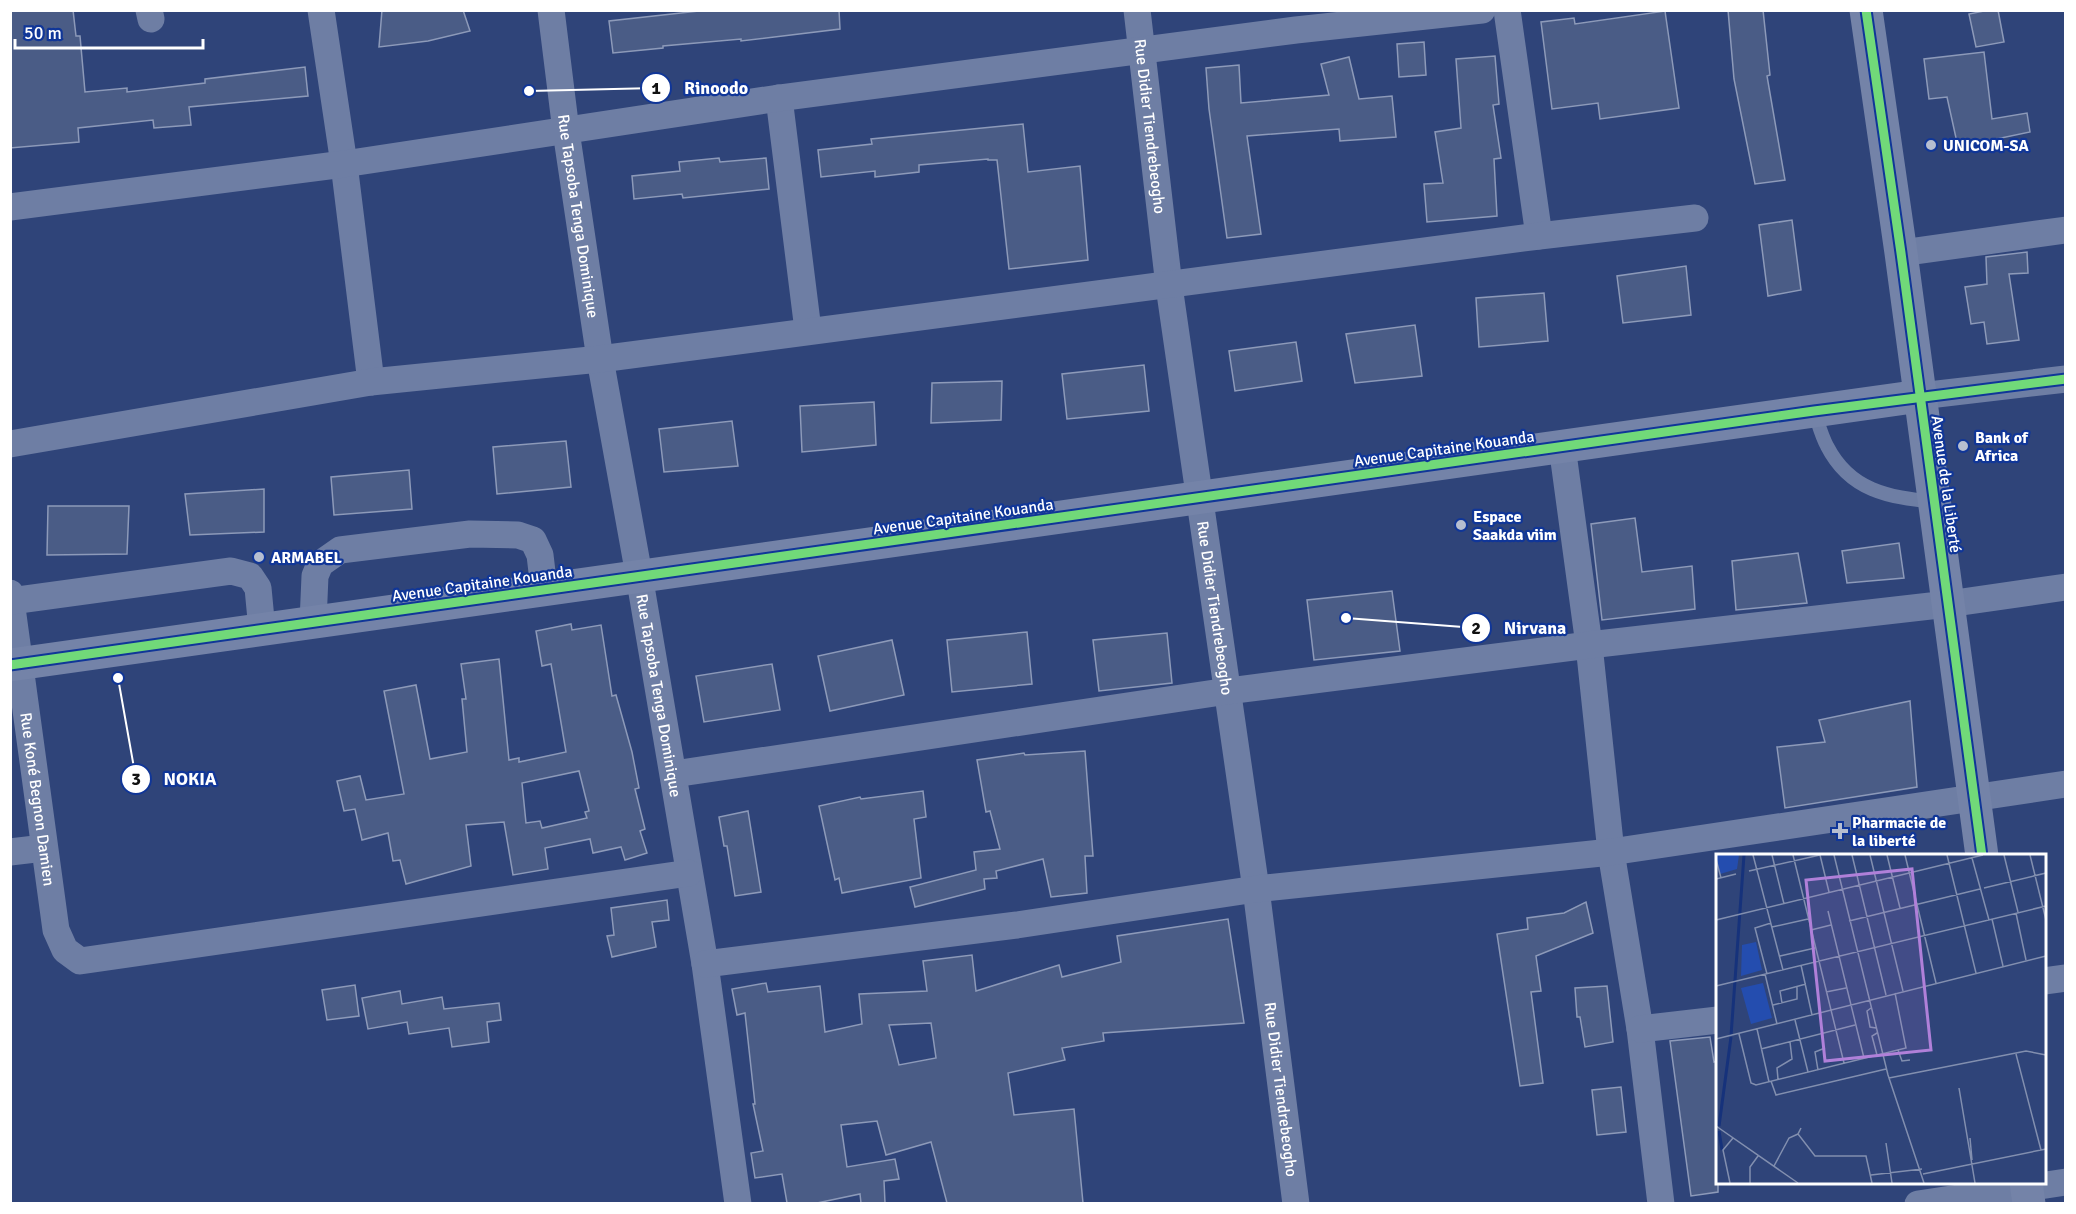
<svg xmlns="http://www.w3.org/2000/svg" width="2076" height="1214" font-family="Signika,sans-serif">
  <rect width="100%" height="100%" fill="#2f4479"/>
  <g fill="#4a5c86" stroke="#8d9ab9" stroke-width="1.5" fill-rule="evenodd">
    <polygon points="10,10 73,10 76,36 80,36 85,92 127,88 127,92 205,83 205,79 305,67 308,96 189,107 191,125 154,128 153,120 78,128 79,142 10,148"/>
    <polygon points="382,10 463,10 470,31 428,41 379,47"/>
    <polygon points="708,10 839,10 840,29 741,41 741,39 663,46 663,48 613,53 609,21"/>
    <polygon points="1728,10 1763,10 1770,75 1767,76 1785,180 1755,184 1734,79"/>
    <polygon points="1989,10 1998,10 2004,42 1976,47 1969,14"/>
    <polygon points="1665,11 1679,108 1600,119 1598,103 1552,109 1541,22 1574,18 1575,24"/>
    <polygon points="1424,42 1426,75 1399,77 1397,44"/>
    <polygon points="1984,52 1992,119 2027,113 2030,132 1958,147 1947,97 1929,99 1924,59"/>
    <polygon points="1495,56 1499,104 1493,105 1501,158 1494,159 1497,216 1427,222 1424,184 1443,183 1435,132 1461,128 1456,59"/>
    <polygon points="1349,57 1359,99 1392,96 1396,137 1340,141 1339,129 1247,136 1261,234 1227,238 1209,109 1206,68 1239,65 1241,103 1329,95 1321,64"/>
    <polygon points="1023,124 1028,172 1080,166 1088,260 1009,269 997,160 988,160 988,159 919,165 919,172 875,177 875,171 821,177 818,150 872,144 871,139"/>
    <polygon points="719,158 720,162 766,158 769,189 683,198 682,194 634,199 632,176 680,171 679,162"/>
    <polygon points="1792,220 1801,290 1768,296 1759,225"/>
    <polygon points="2027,252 2028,273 2009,274 2019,340 1987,344 1984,322 1971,324 1965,287 1987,284 1986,257"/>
    <polygon points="1686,266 1691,315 1623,323 1617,276"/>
    <polygon points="1544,293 1548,341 1479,347 1476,298"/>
    <polygon points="1415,325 1422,376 1355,383 1346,334"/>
    <polygon points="1296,342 1302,381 1235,391 1229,351"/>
    <polygon points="1144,365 1149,411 1067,419 1062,374"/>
    <polygon points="1002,381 1001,420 931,423 932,383"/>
    <polygon points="874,402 876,445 802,452 800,406"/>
    <polygon points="732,421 738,466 664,472 659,429"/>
    <polygon points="566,441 571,487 497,494 493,447"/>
    <polygon points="409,470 412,509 334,515 331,477"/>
    <polygon points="264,489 264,532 190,535 185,494"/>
    <polygon points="48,506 129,506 127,554 47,555"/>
    <polygon points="1635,518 1642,572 1692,566 1695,609 1602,620 1591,524"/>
    <polygon points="1899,543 1904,578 1847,583 1842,551"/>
    <polygon points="1798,553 1807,603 1736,610 1732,561"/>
    <polygon points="1392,591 1400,651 1314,660 1307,600"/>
    <path d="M571,624l1,6 29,-5 11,71 4,-1 16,57 7,36 -4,1 10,40 -5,2 7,22 -22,7 -4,-13 -28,6 -3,-14 -45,9 3,21 -35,6 -9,-53 -38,3 5,41 -65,18 -6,-24 -7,1 -5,-28 -26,7 -7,-31 -11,2 -7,-30 23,-5 6,24 38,-6 -20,-103 32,-6 14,74 37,-7 -5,-53h4l-5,-35 38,-5 10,101 10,-2v4l47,-10 -15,-88 -9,2 -6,-35zM579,771l10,40 -4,1 2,6 -45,10 -2,-7 -14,2 -4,-40z"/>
    <polygon points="1027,632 1032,684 952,692 947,640"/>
    <polygon points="1167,633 1172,683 1099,691 1093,640"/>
    <polygon points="892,640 904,695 830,711 818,656"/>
    <polygon points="772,664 780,710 704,722 696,676"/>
    <polygon points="1910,701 1917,787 1785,808 1777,747 1825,742 1819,720"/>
    <polygon points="1085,751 1093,856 1085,856 1087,893 1051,897 1043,859 996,871 997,878 984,879 985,889 915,907 910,887 976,870 974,852 1000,849 990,811 986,812 977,760 1024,753 1025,755"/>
    <polygon points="923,791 926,817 914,819 921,878 842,893 839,878 835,880 819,806 860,797 861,799"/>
    <polygon points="748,811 761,892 735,896 727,846 724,846 719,817"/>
    <polygon points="667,900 669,920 652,922 656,947 612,957 607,936 614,935 611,908"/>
    <polygon points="1586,902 1593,933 1536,956 1541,991 1531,992 1543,1083 1520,1086 1497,934 1528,929 1527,918 1564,913"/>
    <path d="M1228,919l16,104 -141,10 1,8 -42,7 3,12 -57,13 6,42 60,-6 9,94h-136l-16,-61 -45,13 -9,-34 -36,4 6,42 48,-8 4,20 -15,2 1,22h-24l-1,-9 -43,9h-30l-5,-29 -27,4 -4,-25 12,-2 -10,-47h2l-10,-91 -8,2 -5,-26 34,-6 2,9 52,-6 5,46 37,-8 -3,-30 68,-3 -4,-30 49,-6 4,36 83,-26 3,12 59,-15 -4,-26zM931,1023l5,35 -37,7 -10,-40z"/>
    <polygon points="355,985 359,1016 327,1020 322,990"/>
    <polygon points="1607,986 1613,1042 1585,1047 1580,1017 1577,1017 1575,988"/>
    <polygon points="400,991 402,1004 442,997 444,1009 499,1003 501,1020 487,1022 489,1042 452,1047 449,1028 409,1034 407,1022 368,1029 362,998"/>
    <polygon points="1710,1037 1714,1062 1718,1061 1718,1192 1691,1196 1670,1041"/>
    <polygon points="1621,1087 1626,1132 1597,1135 1592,1090"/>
  </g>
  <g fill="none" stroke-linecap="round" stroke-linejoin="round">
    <path stroke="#6e7ea4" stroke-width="14" d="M1814,411c4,11 7,24 13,35 23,45 61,51 107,56"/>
    <g stroke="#6e7ea4" stroke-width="27">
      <polyline points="149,10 151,19"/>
      <polyline points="321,10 344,164 371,382"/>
      <path id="s1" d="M551,10l15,121 34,228 39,216 66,389 33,240"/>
      <path id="s2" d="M1137,10l32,276 87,603 40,315"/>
      <polyline points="1507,10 1539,236"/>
      <polyline points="779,98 808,330"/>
      <polyline points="10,207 344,164 779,98 1296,30 1482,10"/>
      <polyline points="1901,253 2066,230"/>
      <polyline points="1920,396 2066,379"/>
      <polyline points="10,444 371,382 600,359 1539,236 1695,218"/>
      <polyline points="1562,446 1589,645 1611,852 1640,1029 1661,1204"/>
      <path id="s3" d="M10,593l46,337 9,20 15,11 609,-88"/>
      <polyline points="11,601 231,571 250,576 258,588 262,630"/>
      <polyline points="313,622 315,576 320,564 340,550 470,534 518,535 533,540 540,555 544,589"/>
      <polyline points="674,774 1228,691 1589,645 1948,604 2066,587"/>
      <polyline points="10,852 44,848"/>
      <polyline points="705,964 1017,925 1256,889 1611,852 2066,784"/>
      <polyline points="2044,981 2066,978"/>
      <polyline points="1640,1029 1718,1020"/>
      <polyline points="1918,1204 2066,1182"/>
    </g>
    <g stroke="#7483a8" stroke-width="33">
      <polyline points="1866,10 1901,253 1982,856"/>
      <polyline points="10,665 1920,396"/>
      <polyline points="2026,1182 2029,1204"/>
    </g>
    <g stroke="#103698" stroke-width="13">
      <g id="cycleway">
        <polyline points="1866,10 1901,253 1982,856"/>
        <polyline points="10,665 1814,411 2066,379"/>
      </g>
    </g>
    <use href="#cycleway" stroke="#71d979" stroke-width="9"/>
  </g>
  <g fill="#b6bed0" stroke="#103698" stroke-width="2">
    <circle cx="1931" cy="145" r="6"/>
    <circle cx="1963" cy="446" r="6"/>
    <circle cx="1461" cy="525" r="6"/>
    <circle cx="259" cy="557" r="6"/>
    <path d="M1837 822h6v6h6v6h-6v6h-6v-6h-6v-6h6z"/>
  </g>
  <g text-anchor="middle" stroke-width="4.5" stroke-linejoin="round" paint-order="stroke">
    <g font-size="16" fill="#fff" stroke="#103698">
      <text dy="6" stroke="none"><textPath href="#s2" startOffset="117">Rue Didier Tiendrebeogho</textPath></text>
      <text dy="6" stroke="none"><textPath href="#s1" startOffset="208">Rue Tapsoba Tenga Dominique</textPath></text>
      <text transform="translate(1444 448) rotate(-8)" y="6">Avenue Capitaine Kouanda</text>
      <text transform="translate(1947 484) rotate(82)" y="6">Avenue de la Liberté</text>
      <text transform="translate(963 516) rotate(-8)" y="6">Avenue Capitaine Kouanda</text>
      <text transform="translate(482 583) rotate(-8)" y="6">Avenue Capitaine Kouanda</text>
      <text dy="6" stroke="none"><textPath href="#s2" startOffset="603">Rue Didier Tiendrebeogho</textPath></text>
      <text dy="6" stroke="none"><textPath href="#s1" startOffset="694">Rue Tapsoba Tenga Dominique</textPath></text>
      <text dy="6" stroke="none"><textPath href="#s3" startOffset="208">Rue Koné Begnon Damien</textPath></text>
      <text dy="6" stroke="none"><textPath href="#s2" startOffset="1089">Rue Didier Tiendrebeogho</textPath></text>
    </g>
    <g font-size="16" font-weight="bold" fill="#fff" stroke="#103698" text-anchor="start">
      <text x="1943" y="151">UNICOM-SA</text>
      <text x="1975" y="443">Bank of<tspan x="1975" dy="18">Africa</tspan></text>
      <text x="1473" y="522">Espace<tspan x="1473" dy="18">Saakda viim</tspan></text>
      <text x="271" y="563">ARMABEL</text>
      <text x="1852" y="828">Pharmacie de<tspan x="1852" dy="18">la liberté</tspan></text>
    </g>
  </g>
  <g transform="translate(1716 854)">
    <rect width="330" height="330" fill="#2f4479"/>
    <path d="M0,1h23l-2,14 -17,5zM40,88l6,28 -21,6 1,-31zM47,129l9,35 -21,6 -10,-36z" fill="#244daf"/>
    <path fill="none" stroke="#16327b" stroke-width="3" d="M15,182l13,-181M3,272l12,-89M3,277l3,19"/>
    <path fill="none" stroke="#828faf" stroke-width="1.5" d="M37,1l30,115M56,1l12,49M77,1l51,208M104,1l9,37M118,1l54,220 36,108M136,1l34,140M154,1l33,136M171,1l13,53M189,1l31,128M231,1l29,118M288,1l14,57M314,1l16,65M256,4l17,62M0,5l5,19M33,17l71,-16M0,25l20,-5M268,34l62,-15M112,57l36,147M300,59l10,47M276,65l11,47M0,66l267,-65M133,67l131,-32M56,73l36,-8M95,76l20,-5M64,102l35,-8M85,111l11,50M49,120l12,50M51,120l-12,-46 16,-5M0,132l330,-80M110,138l20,-4M66,149l-2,-12 26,-7M57,151l24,-6v-13M155,154l-4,3 3,16 6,1M79,166l13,52M41,175l12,53M23,180l12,49 5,2 150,-37 -11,-55M0,185l330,-83M45,195l94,-24M182,196l4,11 8,-1M300,200l25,96M161,201l-5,-19 5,-3M102,216l-3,-18 10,-4M173,224l137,-27 20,4M62,225l-1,-11 15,-9 -2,-17M55,227l5,14 110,-26M243,234l16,95M0,272l82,57M85,274l-3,6 17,22h51l6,27M254,284l2,22M170,289l6,40M58,312l15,-28 9,-4M207,320l123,-25M155,321l51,-6M14,329l-7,-33 10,-12M34,329v-16l8,-11"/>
    <path fill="#b080d9" fill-opacity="0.15" stroke="#b080d9" stroke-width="3" d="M196,15l19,181 -106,11 -19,-181z"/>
    <rect width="330" height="330" fill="none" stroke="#fff" stroke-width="3"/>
  </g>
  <path fill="none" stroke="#fff" stroke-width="2" d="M529 91L656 88M1346 618L1476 628M118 678L136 779"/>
  <g fill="#fff" stroke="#103698" stroke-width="2">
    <circle cx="529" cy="91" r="6"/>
    <circle cx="1346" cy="618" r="6"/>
    <circle cx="118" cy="678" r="6"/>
    <circle cx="656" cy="88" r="15"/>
    <circle cx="1476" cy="628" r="15"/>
    <circle cx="136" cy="779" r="15"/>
  </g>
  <g font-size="18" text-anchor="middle" font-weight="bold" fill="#111">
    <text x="656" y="94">1</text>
    <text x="1476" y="634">2</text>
    <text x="136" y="785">3</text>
  </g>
  <g font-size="18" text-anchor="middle" font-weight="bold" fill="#fff" stroke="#103698" stroke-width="4.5" stroke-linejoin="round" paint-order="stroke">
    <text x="716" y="94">Rinoodo</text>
    <text x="1535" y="634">Nirvana</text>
    <text x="190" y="785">NOKIA</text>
  </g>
  <rect width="2076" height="1214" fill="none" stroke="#ffffff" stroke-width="24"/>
  <path d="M15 39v9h188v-9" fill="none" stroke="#ffffff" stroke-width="3"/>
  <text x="24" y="39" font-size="18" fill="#ffffff" stroke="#103698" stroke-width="4.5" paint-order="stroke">50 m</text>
</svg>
